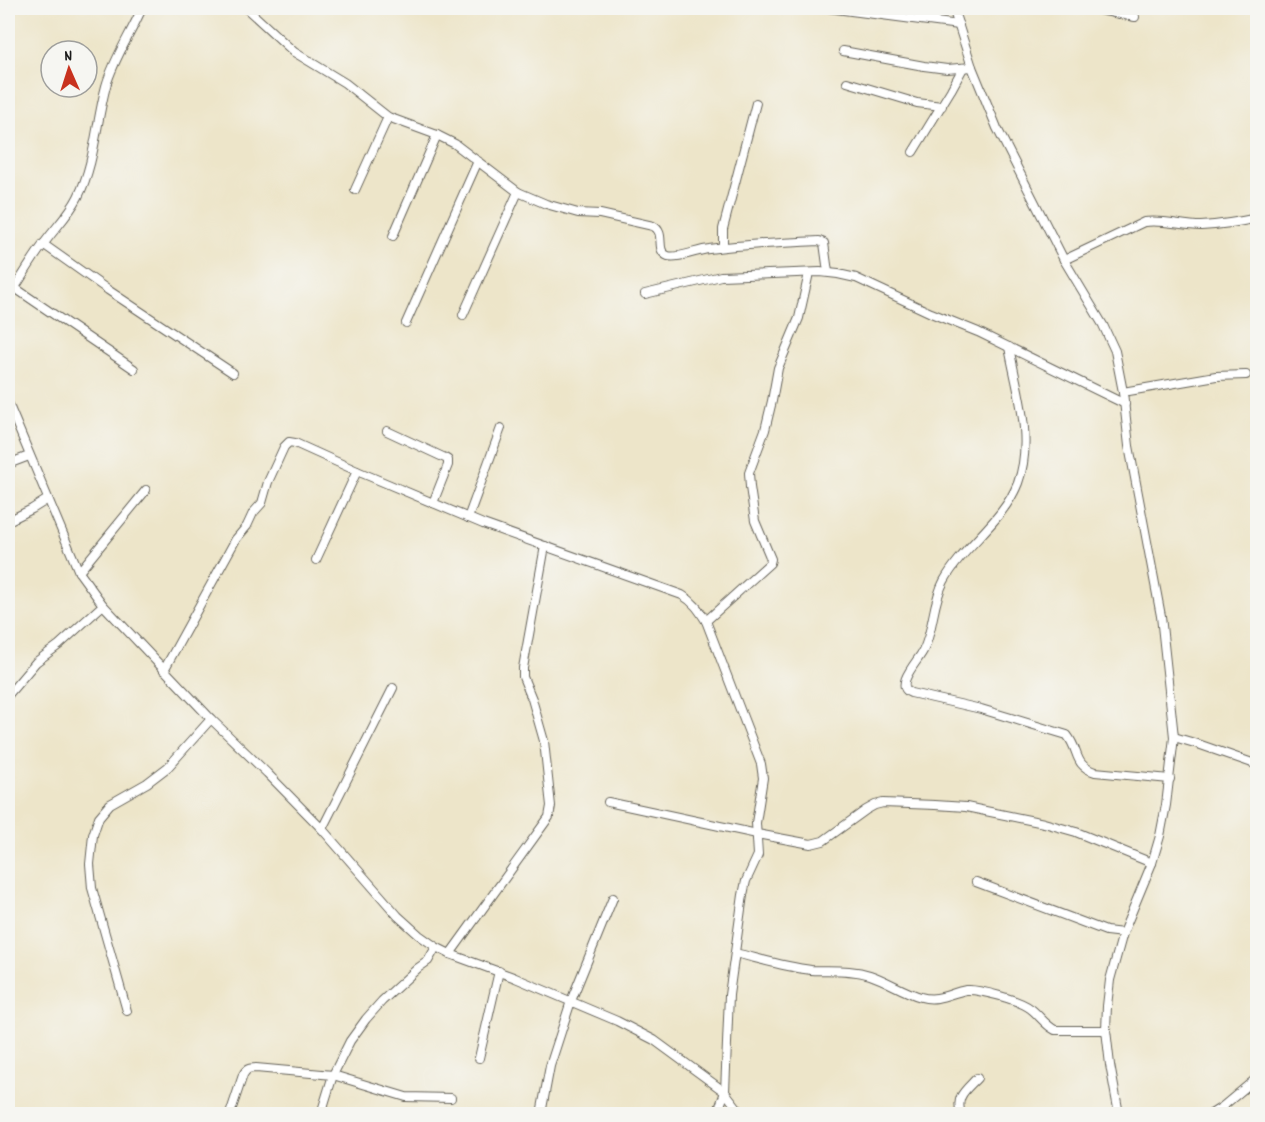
<svg xmlns="http://www.w3.org/2000/svg" width="1265" height="1122" font-family="Dekko,sans-serif">
  <rect width="100%" height="100%" fill="#f6f6f2"/>
  <filter id="ink" filterUnits="userSpaceOnUse"><feTurbulence type="fractalNoise" baseFrequency=".0167" numOctaves="2"/><feDisplacementMap in="SourceGraphic" scale="12" xChannelSelector="R" yChannelSelector="G"/><feConvolveMatrix kernelMatrix="1 2 1 2 8 2 1 2 1" color-interpolation-filters="sRGB"/></filter>
  <filter id="wash" filterUnits="userSpaceOnUse"><feTurbulence type="fractalNoise" baseFrequency=".008" numOctaves="4" result="noise"/><feDisplacementMap in="SourceGraphic" scale="24" xChannelSelector="R" yChannelSelector="G"/><feGaussianBlur stdDeviation="1.35" result="paint"/><feColorMatrix in="noise" values="0 0 0 0 0 0 0 0 0 0 0 0 0 0 0 0 0 1.4 0 .05"/><feComposite in="paint" operator="in"/></filter>
  <g filter="url(#wash)">
    <rect width="100%" height="100%" fill="#ede5c9"/>
  </g>
  <g filter="url(#ink)">
    <g fill="none" stroke-linecap="round" stroke-linejoin="round">
      <g stroke="#656259" stroke-width="10">
        <g id="street">
          <path d="M246,8l48,44 51,31 43,34 49,18 18,9 63,48 28,12 32,9 22,1 53,12c14,7 1,25 15,30 9,3 30,-6 41,-7 36,-5 74,-6 110,-8l5,2 4,29"/>
          <polyline points="828,8 959,25"/>
          <polyline points="953,8 972,67 997,128 1064,260 1103,325 1115,351 1123,392 1129,446 1161,616 1174,737 1166,805 1160,836 1152,863 1123,933 1110,980 1107,1006 1106,1030 1110,1065 1119,1114"/>
          <polyline points="1089,8 1135,17"/>
          <polyline points="843,51 924,66 947,69 972,67"/>
          <polyline points="847,82 917,103 942,106"/>
          <polyline points="913,152 951,90 963,68"/>
          <polyline points="355,190 388,117"/>
          <polyline points="393,236 437,135"/>
          <polyline points="43,244 108,290 233,373"/>
          <polyline points="723,247 723,229 756,103"/>
          <path d="M1064,260l80,-38c19,-3 38,4 57,4 18,-1 38,-4 57,-8"/>
          <polyline points="15,288 134,369"/>
          <polyline points="645,294 721,276 820,272 838,274 856,278 931,313 978,332 1125,404"/>
          <path d="M8,298c12,-17 22,-36 35,-53 11,-16 26,-30 35,-48 17,-34 18,-74 28,-111 8,-28 25,-52 36,-78"/>
          <polyline points="463,315 518,192"/>
          <polyline points="406,323 478,161"/>
          <path d="M1009,347c8,44 25,92 9,136 -15,39 -54,62 -74,98 -12,22 -10,49 -21,70 -5,10 -30,35 -12,42l70,16 86,26c13,16 6,30 28,37l75,7"/>
          <polyline points="1123,392 1216,376 1246,375"/>
          <polyline points="8,403 79,572 103,605 211,719 267,773 322,829 398,916 419,935 436,947 450,954 513,977 617,1021 654,1040 725,1092 742,1114"/>
          <polyline points="387,431 445,458 448,460 448,465 433,503"/>
          <polyline points="8,464 29,456"/>
          <polyline points="468,518 501,428"/>
          <polyline points="8,521 32,509 48,499"/>
          <polyline points="316,560 357,471"/>
          <polyline points="79,572 146,490"/>
          <polyline points="706,621 770,563 771,559 755,521 750,487 749,473 765,430 772,401 778,368 799,318 809,273"/>
          <path d="M164,670l72,-131 11,-13 6,-13 9,-10 6,-21 16,-35 5,-5 6,1 62,28 126,53 199,71c12,7 17,15 24,26l55,143 2,14 -7,45 2,32 -12,26 -3,14 -14,100 -4,97 -8,22"/>
          <polyline points="8,695 36,662 59,645 103,605"/>
          <polyline points="1174,737 1198,744 1258,765"/>
          <polyline points="608,802 757,834 811,844 823,841 866,810 875,805 883,803 935,805 966,807 1044,823 1076,832 1152,863"/>
          <polyline points="322,829 393,688"/>
          <polyline points="976,882 1106,931 1123,933"/>
          <path d="M735,953c25,6 51,14 76,17 20,1 40,-1 59,5 18,6 33,17 51,22 17,5 29,-4 45,-7 13,-1 54,10 65,19 8,6 14,16 24,21h51"/>
          <polyline points="450,954 549,817 551,806 550,797 544,741 532,699 523,677 523,668 545,546"/>
          <polyline points="127,1011 92,888 90,864 93,835 99,817 110,804 147,783 168,767 211,719"/>
          <polyline points="479,1058 499,971"/>
          <path d="M230,1114l13,-39c3,-6 6,-7 13,-7l77,7 73,22 45,1"/>
          <polyline points="321,1114 333,1075 350,1041 366,1019 382,1001 418,968 428,961 436,947"/>
          <polyline points="541,1114 550,1066 571,1001 613,898"/>
          <path d="M961,1114c-6,-18 5,-24 16,-36"/>
          <polyline points="1211,1114 1222,1107 1258,1077"/>
        </g>
      </g>
      <use href="#street" stroke="#fff" stroke-width="8"/>
    </g>
  </g>
  <rect width="1265" height="1122" fill="none" stroke="#f6f6f2" stroke-width="30"/>
  <g transform="translate(69 69) rotate(357)"><circle r="28" fill="#f6f6f2" stroke="#9f9f9c" stroke-width="1.5"/>
  <path d="M0-4.5L10 22L0 15L-10 22Z" fill="#c8321e"/>
  <text y="-9" font-size="16" font-weight="bold" text-anchor="middle" fill="#1c1c1c">N</text>
  </g>
</svg>
